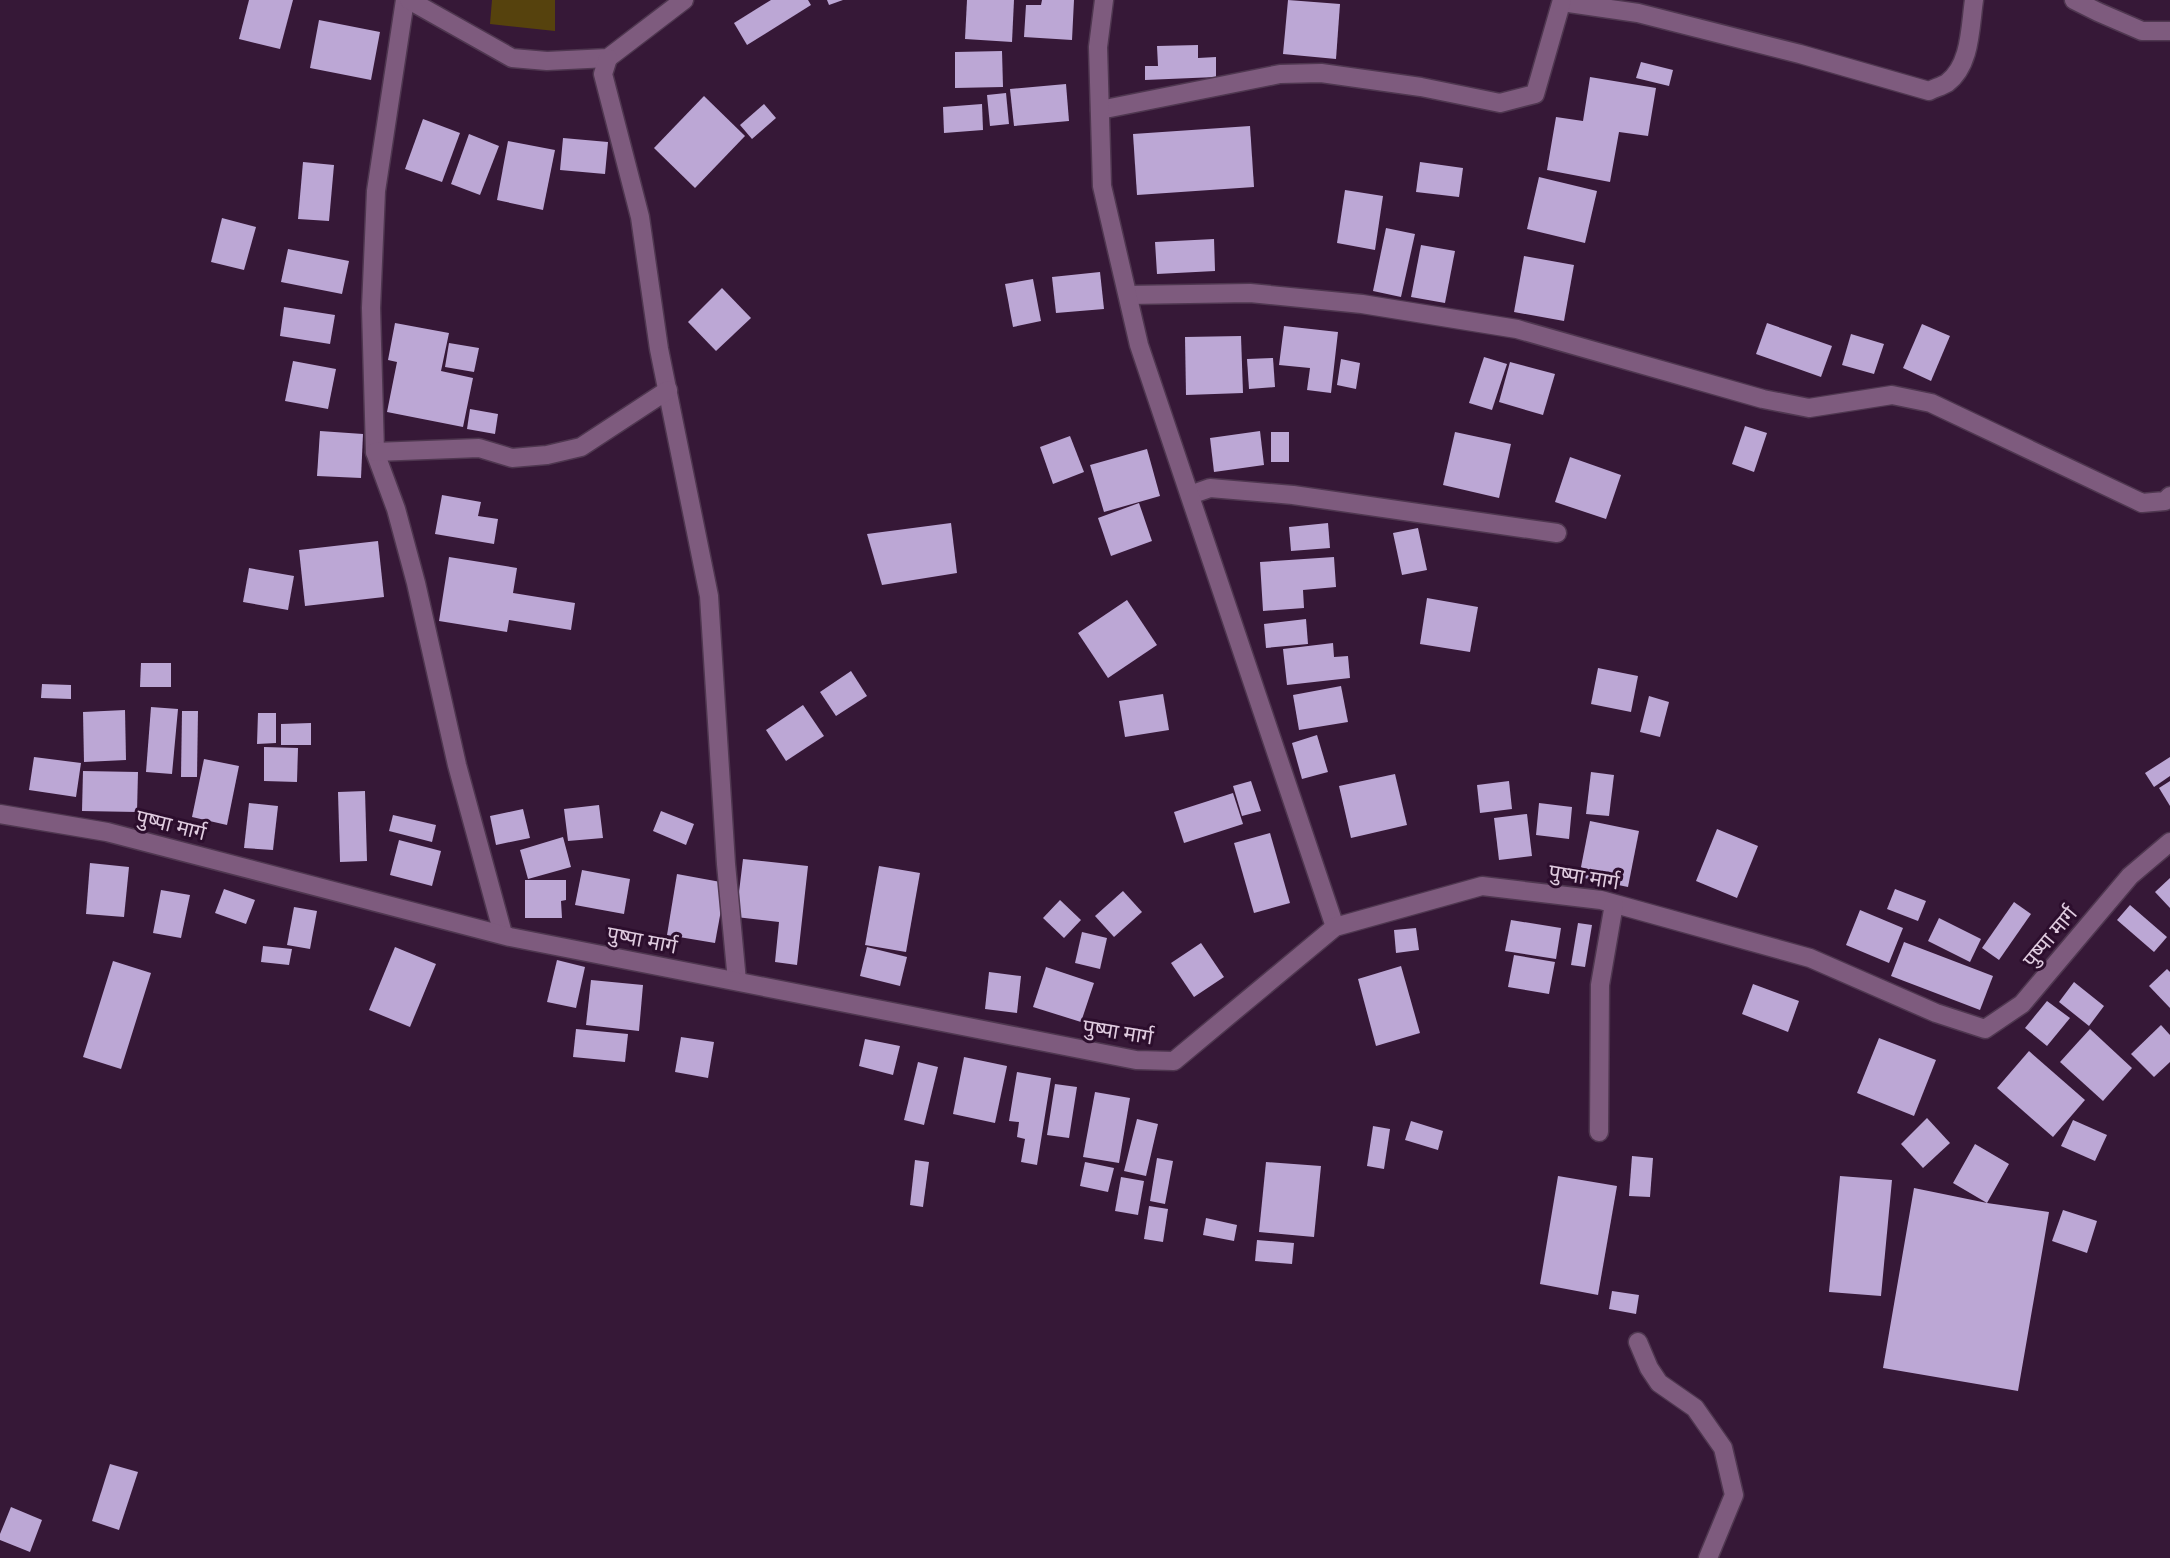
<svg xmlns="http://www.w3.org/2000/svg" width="2170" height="1558" font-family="'Golos Text','Noto Sans Devanagari',sans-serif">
  <rect width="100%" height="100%" fill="#361837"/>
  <polygon fill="#56420d" points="492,0 555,0 555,31 490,24"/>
  <g fill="#bca7d5">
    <polygon points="249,0 293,0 280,49 239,39"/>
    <polygon points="771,0 808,0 811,5 747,45 734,23"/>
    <polygon points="827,0 843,0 829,5"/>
    <polygon points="967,0 1014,0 1012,42 965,39"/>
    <polygon points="1042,0 1074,0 1072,40 1024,37 1026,5 1041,5"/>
    <polygon points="1288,0 1340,4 1336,59 1283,54"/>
    <polygon points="319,20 380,32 371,80 310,68"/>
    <polygon points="1198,45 1198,58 1216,57 1216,77 1145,80 1145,66 1158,66 1157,46"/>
    <polygon points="1002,51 1003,87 955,88 955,52"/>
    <polygon points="1641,62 1673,70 1669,86 1636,78"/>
    <polygon points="1590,77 1656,88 1648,136 1619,132 1610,182 1547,170 1556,117 1583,121"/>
    <polygon points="1066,84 1069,121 1014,126 1010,89"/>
    <polygon points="1006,93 1009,124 990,126 987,95"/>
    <polygon points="704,96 745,136 695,188 654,148"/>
    <polygon points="764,104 776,118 752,139 740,125"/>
    <polygon points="982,104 983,130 944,133 943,107"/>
    <polygon points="423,119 460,133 442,182 405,169"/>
    <polygon points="1250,126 1254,187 1137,195 1133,134"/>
    <polygon points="469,134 499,146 480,195 451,184"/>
    <polygon points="563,138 608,142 605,174 560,170"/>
    <polygon points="508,141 555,150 543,210 497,200"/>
    <polygon points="303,162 334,165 329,221 298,219"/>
    <polygon points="1420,162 1463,168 1459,197 1416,192"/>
    <polygon points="1539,177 1597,191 1585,243 1527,229"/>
    <polygon points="1345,190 1383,196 1375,250 1337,243"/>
    <polygon points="222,218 256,227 244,270 211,262"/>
    <polygon points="1386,228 1415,234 1401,297 1373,291"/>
    <polygon points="1214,239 1215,271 1157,274 1155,242"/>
    <polygon points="1421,245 1455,251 1445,303 1411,297"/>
    <polygon points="288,249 349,261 342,294 281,282"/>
    <polygon points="1524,256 1574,265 1564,321 1514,312"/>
    <polygon points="1100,272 1104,309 1056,313 1052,277"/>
    <polygon points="1033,279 1041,321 1013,327 1005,284"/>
    <polygon points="722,288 751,318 716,351 688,322"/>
    <polygon points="284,307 335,315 330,344 280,336"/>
    <polygon points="395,323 449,333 441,371 473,378 463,427 387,412 397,362 388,360"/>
    <polygon points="1767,323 1832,346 1821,377 1756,354"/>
    <polygon points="1922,324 1950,336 1931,381 1903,368"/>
    <polygon points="1284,326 1338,332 1331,393 1307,390 1310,368 1279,365"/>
    <polygon points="1851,334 1884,344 1874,374 1842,365"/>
    <polygon points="1241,336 1243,393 1186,395 1185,337"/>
    <polygon points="449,343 479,348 474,372 445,367"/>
    <polygon points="1484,357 1507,364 1492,410 1469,403"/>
    <polygon points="1273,358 1275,387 1249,389 1247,359"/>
    <polygon points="1341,359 1360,363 1356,389 1337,385"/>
    <polygon points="293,361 336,369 328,409 285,401"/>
    <polygon points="1510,362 1555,374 1543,415 1499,402"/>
    <polygon points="470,409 498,414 495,434 467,429"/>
    <polygon points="1745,426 1767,433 1754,472 1732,464"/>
    <polygon points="320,431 363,434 361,478 317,476"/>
    <polygon points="1260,431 1264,465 1214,472 1210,438"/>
    <rect x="1271" y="432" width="18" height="30"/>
    <polygon points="1455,432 1511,444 1499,498 1443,485"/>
    <polygon points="1070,436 1084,472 1053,484 1040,447"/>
    <polygon points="1147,449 1160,496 1104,512 1090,465"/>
    <polygon points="1570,457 1621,475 1606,519 1555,502"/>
    <polygon points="442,495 481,502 478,516 498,519 494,544 435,534"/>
    <polygon points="1139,503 1152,541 1111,556 1098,518"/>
    <polygon points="951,523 957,573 882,585 867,534"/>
    <polygon points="1328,523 1330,548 1291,551 1289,527"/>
    <polygon points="1418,528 1427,570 1402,575 1393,533"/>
    <polygon points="378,541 384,597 305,606 299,550"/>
    <polygon points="449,557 517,568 513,593 575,603 571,630 509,620 507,632 439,621"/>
    <polygon points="1334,557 1336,587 1303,590 1304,608 1263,611 1260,562"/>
    <polygon points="249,568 294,576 288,610 243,602"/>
    <polygon points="1427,598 1478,607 1470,652 1420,644"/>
    <polygon points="1127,600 1157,645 1108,678 1078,633"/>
    <polygon points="1306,619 1308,644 1266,648 1264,624"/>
    <polygon points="1333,643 1334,657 1348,656 1350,678 1287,685 1283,649"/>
    <polygon points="141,663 171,663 171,687 140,687"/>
    <polygon points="1598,668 1638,676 1631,712 1591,704"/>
    <polygon points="851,671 867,696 836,716 820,692"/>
    <polygon points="42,684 71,685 71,699 41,698"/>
    <polygon points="1341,686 1348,722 1299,730 1293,695"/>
    <polygon points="1163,694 1169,730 1125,737 1119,701"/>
    <polygon points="1649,696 1669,702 1660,737 1640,732"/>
    <polygon points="803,705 824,736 786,761 766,730"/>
    <polygon points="151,707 178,709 172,774 146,772"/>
    <polygon points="125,710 126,760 84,762 83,712"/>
    <polygon points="182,711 198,711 197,777 181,777"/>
    <polygon points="258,713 276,713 276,743 257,744"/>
    <polygon points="311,723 311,745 281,745 281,724"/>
    <polygon points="1317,735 1328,772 1302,779 1292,743"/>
    <polygon points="264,747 298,748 297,782 264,781"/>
    <polygon points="34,757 81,763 76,797 29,790"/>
    <polygon points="2170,757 2170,776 2154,787 2145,773"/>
    <polygon points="204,759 239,766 227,825 192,817"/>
    <polygon points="83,771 138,772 137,812 82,811"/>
    <polygon points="1591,772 1614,775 1609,816 1586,814"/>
    <polygon points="1395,774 1407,825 1351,838 1339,786"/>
    <polygon points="1251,781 1261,811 1242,816 1233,786"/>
    <polygon points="1509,781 1512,809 1480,813 1477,785"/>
    <polygon points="2170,781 2170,806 2159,788"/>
    <polygon points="365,791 367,861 340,862 338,792"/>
    <polygon points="1233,793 1243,824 1184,843 1174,812"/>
    <polygon points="249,803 278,806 273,850 244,848"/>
    <polygon points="1539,803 1572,807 1569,839 1536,835"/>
    <polygon points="599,805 603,838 568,841 564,809"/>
    <polygon points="523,809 530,838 496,845 490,816"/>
    <polygon points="661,811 694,824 686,845 653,831"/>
    <polygon points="1527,814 1532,856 1499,860 1494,818"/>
    <polygon points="393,815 436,825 432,842 389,831"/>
    <polygon points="1590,821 1639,831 1628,887 1579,877"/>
    <polygon points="1717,829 1758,846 1737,898 1696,881"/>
    <polygon points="1270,833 1290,903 1254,913 1234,843"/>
    <polygon points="563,837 571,867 528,879 520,850"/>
    <polygon points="399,840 441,851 432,886 390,875"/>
    <polygon points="743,859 808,866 797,965 775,962 779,922 736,917"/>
    <polygon points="90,863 129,867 124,917 86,914"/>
    <polygon points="879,866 920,873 906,952 865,945"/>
    <polygon points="582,870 630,879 624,914 575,905"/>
    <polygon points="677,874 726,883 715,943 667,935"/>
    <polygon points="2170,878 2170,908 2155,892"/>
    <polygon points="525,880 566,880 566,900 561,901 562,918 525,918"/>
    <polygon points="224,889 255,900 246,924 215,913"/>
    <polygon points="1895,889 1926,901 1918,921 1887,909"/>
    <polygon points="161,890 190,895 181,938 153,933"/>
    <polygon points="1123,891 1142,912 1114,937 1095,916"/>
    <polygon points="1060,900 1081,920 1064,938 1043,918"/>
    <polygon points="2014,902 2031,914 1999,960 1982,948"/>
    <polygon points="2130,905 2167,937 2154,952 2117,920"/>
    <polygon points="294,907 317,911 310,949 287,945"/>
    <polygon points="1860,910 1903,928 1889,963 1846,945"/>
    <polygon points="1939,918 1981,939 1970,962 1928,941"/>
    <polygon points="1511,920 1561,928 1556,959 1505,951"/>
    <polygon points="1578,923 1592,925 1585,967 1571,965"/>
    <polygon points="1416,928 1419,950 1396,953 1394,930"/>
    <polygon points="1082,932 1107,938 1100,969 1075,963"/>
    <polygon points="1904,942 1993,976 1980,1010 1891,976"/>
    <polygon points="1201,943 1224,977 1194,997 1171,963"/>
    <polygon points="263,946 292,949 289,965 261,962"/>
    <polygon points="395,947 436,964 410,1027 369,1010"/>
    <polygon points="867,947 907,957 900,986 860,976"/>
    <polygon points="1514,955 1555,962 1549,994 1508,987"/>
    <polygon points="557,960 585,967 576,1008 547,1002"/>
    <polygon points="113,961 151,973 121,1069 83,1057"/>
    <polygon points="1401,966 1420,1033 1376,1046 1358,979"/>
    <polygon points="1046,967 1094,983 1081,1022 1033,1007"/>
    <polygon points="2167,969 2170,972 2170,1008 2149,986"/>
    <polygon points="989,972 1021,976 1017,1013 985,1009"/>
    <polygon points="591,980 643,985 639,1031 586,1025"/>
    <polygon points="2074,982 2104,1006 2089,1026 2059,1002"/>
    <polygon points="1753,984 1799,1001 1788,1032 1742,1014"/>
    <polygon points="2047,1001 2070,1018 2047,1046 2025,1028"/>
    <polygon points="2161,1025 2170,1035 2170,1062 2154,1077 2131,1054"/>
    <polygon points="576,1029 628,1034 625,1062 573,1057"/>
    <polygon points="2090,1029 2132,1068 2103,1101 2060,1062"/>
    <polygon points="681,1037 714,1042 708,1078 675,1072"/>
    <polygon points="1879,1038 1936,1060 1914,1116 1857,1093"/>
    <polygon points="865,1039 900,1046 893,1075 859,1066"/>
    <polygon points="2029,1051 2085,1100 2053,1137 1997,1088"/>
    <polygon points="964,1057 1007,1066 995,1123 953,1114"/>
    <polygon points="918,1062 938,1067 924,1125 904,1120"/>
    <polygon points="1017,1072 1051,1078 1037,1165 1021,1162 1025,1139 1017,1137 1019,1122 1009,1121"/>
    <polygon points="1055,1084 1077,1087 1069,1138 1047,1135"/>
    <polygon points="1095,1092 1130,1098 1119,1163 1083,1157"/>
    <polygon points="1927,1118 1950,1143 1923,1168 1901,1144"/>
    <polygon points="1137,1119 1158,1124 1146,1176 1124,1171"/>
    <polygon points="2073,1120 2107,1135 2095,1161 2061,1146"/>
    <polygon points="1411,1121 1443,1131 1438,1150 1405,1140"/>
    <polygon points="1373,1126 1390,1129 1384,1169 1367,1166"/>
    <polygon points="1975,1144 2009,1164 1987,1203 2049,1212 2018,1391 1883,1368 1914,1188 1987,1203 1953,1183"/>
    <polygon points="1632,1156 1653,1158 1650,1197 1629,1196"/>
    <polygon points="1157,1158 1173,1161 1165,1204 1150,1201"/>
    <polygon points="915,1160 929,1162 923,1207 910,1205"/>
    <polygon points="1085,1162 1114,1168 1108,1192 1080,1186"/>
    <polygon points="1266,1162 1321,1166 1314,1237 1259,1232"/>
    <polygon points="1558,1176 1617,1186 1598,1295 1540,1284"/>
    <polygon points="1840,1176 1892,1180 1881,1296 1829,1292"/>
    <polygon points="1121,1177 1144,1181 1138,1215 1115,1211"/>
    <polygon points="1149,1206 1168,1209 1163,1242 1144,1239"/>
    <polygon points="2063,1210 2097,1221 2087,1253 2052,1241"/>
    <polygon points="1206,1218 1237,1225 1234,1241 1203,1235"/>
    <polygon points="1257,1240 1294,1243 1292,1264 1255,1261"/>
    <polygon points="1612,1291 1639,1295 1636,1314 1609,1309"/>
    <polygon points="110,1464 138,1472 119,1530 92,1521"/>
    <polygon points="11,1507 42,1520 30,1552 0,1540 0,1534"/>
  </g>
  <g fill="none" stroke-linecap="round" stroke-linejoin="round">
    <g stroke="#4f3750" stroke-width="21">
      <g id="lane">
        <polyline points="2074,0 2098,12 2142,31 2170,31"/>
        <path d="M1562,2l76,11 162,41 129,37c6,-3 13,-5 18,-8 24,-18 23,-56 27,-83"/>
        <polyline points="1100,110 1280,74 1321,73 1421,87 1500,103 1535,94 1562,0"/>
        <polyline points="1128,295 1250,293 1362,304 1517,329 1763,399 1809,408 1892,395 1931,403 2142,503 2165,501 2170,496"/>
        <polyline points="1190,495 1210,488 1293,495 1557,533"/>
      </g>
    </g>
    <g stroke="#4f3750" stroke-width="21">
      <g id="street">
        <polyline points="405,0 376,191 371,308 375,452 396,509 416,583 457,765 503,934"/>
        <polyline points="409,0 512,58 547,61 608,58 684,0"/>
        <polyline points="1104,0 1098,47 1102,186 1139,345 1335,927"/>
        <polyline points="608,58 603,74 640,217 659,349 709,596 726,864 737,981"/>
        <polyline points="375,452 479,448 512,458 547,455 581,447 668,390"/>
        <polyline points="0,814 107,832 510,937 1136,1060 1174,1061 1335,927 1482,886 1601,900 1810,958 1936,1013 1985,1029 2022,1004 2130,876 2170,842"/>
        <polyline points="1599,1132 1600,985 1614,904"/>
        <polyline points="1638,1342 1649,1368 1659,1383 1695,1408 1723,1448 1734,1495 1708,1558"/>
      </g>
    </g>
    <use href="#lane" stroke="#7e5b7e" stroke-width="18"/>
    <use href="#street" stroke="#7e5b7e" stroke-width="18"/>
  </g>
  <g text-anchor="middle" stroke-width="6" stroke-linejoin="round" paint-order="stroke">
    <g font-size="21" fill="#e0cce0" stroke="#2c0e2d">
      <text transform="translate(171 825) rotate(14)" y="7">पुष्पा मार्ग</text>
      <text transform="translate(1584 877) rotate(9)" y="7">पुष्पा मार्ग</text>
      <text transform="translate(2050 937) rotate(-50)" y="7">पुष्पा मार्ग</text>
      <text transform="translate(642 940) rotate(11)" y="7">पुष्पा मार्ग</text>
      <text transform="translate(1118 1032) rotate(9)" y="7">पुष्पा मार्ग</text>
    </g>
  </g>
</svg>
